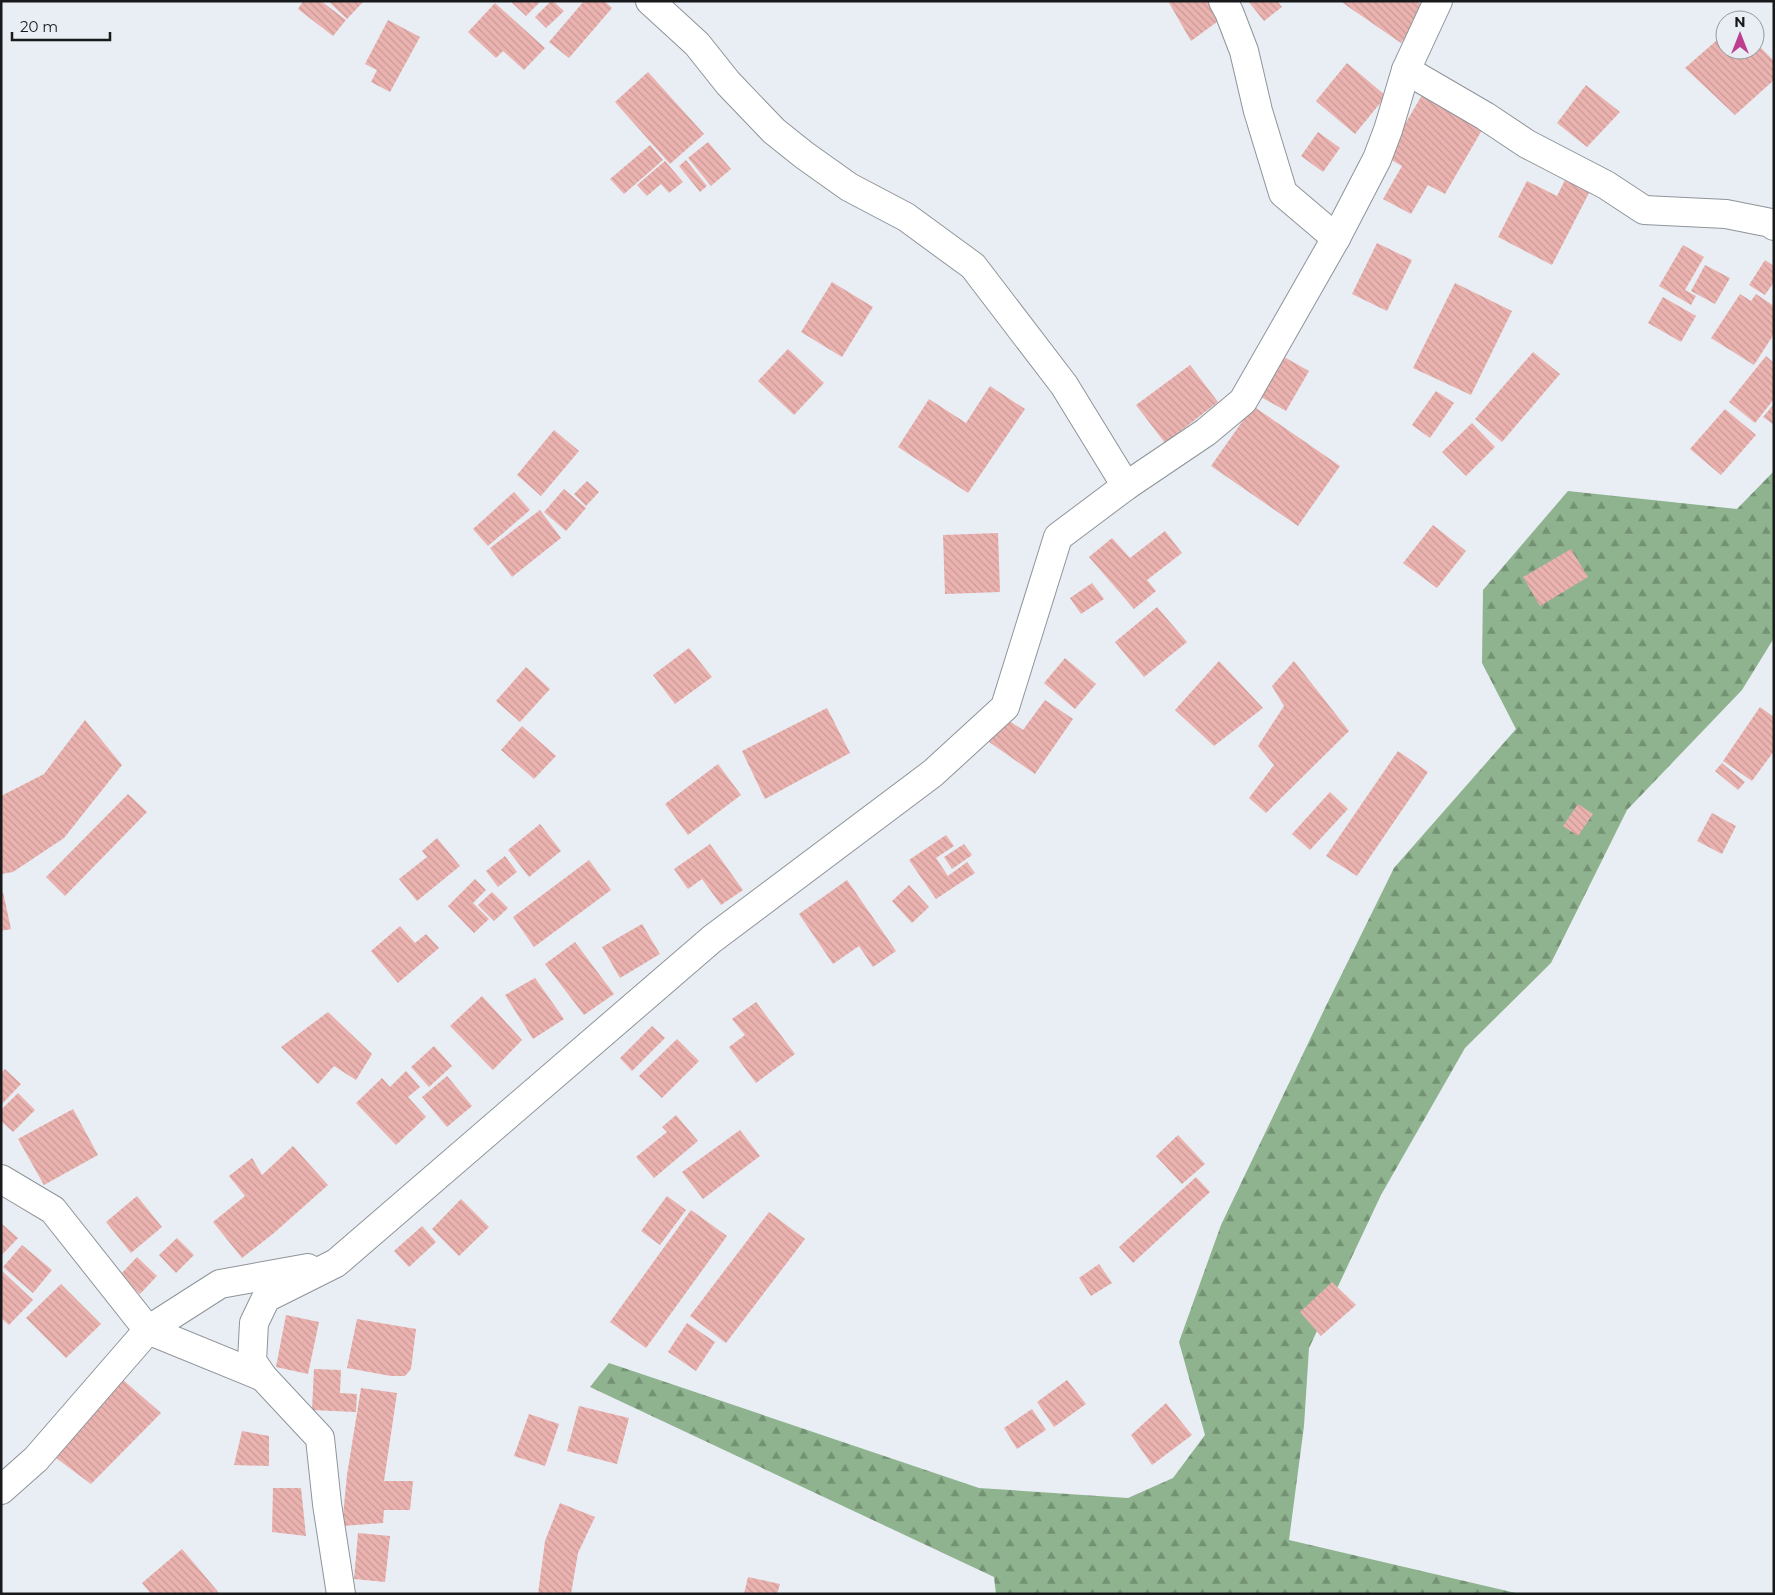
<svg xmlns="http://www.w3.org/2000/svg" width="1775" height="1595" font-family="Montserrat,sans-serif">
  <defs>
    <pattern id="forest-firs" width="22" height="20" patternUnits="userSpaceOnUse" patternTransform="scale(1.25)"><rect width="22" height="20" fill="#8eb38e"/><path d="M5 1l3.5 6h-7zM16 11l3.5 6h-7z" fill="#739173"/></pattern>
    <pattern id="building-back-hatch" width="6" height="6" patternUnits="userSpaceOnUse" patternTransform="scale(1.25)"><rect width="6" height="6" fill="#ebb3b0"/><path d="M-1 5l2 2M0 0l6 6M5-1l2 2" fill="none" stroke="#c99997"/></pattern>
  </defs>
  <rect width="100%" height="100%" fill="#e8eef4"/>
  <polygon fill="url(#forest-firs)" points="1774,471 1774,638 1742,690 1627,810 1551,963 1465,1048 1381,1195 1309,1348 1304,1426 1289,1540 1520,1594 996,1594 994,1577 590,1387 609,1363 979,1488 1128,1498 1173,1478 1205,1435 1179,1342 1221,1225 1325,1008 1394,868 1516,729 1482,663 1483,590 1568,491 1737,509"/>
  <g fill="url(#building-back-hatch)">
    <polygon points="303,1 321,1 346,20 333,36 298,9"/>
    <polygon points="328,1 364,1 347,19"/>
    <polygon points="510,1 541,1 526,16"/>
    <polygon points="551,1 553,1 564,11 546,28 535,17"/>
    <polygon points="584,1 604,1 612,8 569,58 549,42"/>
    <polygon points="1168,1 1216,1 1225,16 1191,41"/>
    <polygon points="1248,1 1277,1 1282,7 1264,21"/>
    <polygon points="1340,1 1416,1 1427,8 1401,43"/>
    <polygon points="495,3 545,48 524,70 503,51 496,58 468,32"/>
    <polygon points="388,20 420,37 390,92 371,82 377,70 365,64"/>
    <polygon points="1725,33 1725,50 1755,50 1755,42 1774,61 1774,80 1735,115 1685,68"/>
    <polygon points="1347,63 1386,96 1355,134 1316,101"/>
    <polygon points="648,72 704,134 670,164 615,102"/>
    <polygon points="1586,85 1620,112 1587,147 1557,123"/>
    <polygon points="1422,95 1482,130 1445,194 1428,185 1411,214 1383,199 1402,166 1386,157"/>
    <polygon points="1318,132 1340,148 1323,172 1301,156"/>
    <polygon points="708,142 731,169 711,186 688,158"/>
    <polygon points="650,145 663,160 624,194 610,179"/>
    <polygon points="686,160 707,186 700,192 679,166"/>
    <polygon points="665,161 683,182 669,193 661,184 647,196 637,185"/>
    <polygon points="1566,178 1590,191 1552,265 1498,237 1527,181 1557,196"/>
    <polygon points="1377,243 1412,260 1387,311 1352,294"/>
    <polygon points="1683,245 1704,257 1685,290 1696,296 1691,305 1659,286"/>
    <polygon points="1765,260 1774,266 1774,282 1765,295 1749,285"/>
    <polygon points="1705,265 1730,278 1715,304 1691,291"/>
    <polygon points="832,282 873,307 842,357 801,332"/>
    <polygon points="1455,283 1512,311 1471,395 1413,368"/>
    <polygon points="1740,294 1751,301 1756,294 1774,306 1774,334 1754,365 1711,338"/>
    <polygon points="1663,297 1696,316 1681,342 1648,323"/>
    <polygon points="788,349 824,383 794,415 758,381"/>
    <polygon points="1533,352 1560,374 1502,442 1475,419"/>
    <polygon points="1277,353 1309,371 1286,411 1254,393"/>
    <polygon points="1766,356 1774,363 1774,399 1755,423 1729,402"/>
    <polygon points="1190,365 1218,402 1165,443 1136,405"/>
    <polygon points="990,386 1025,409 968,493 898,447 929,399 966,423"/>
    <polygon points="1436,391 1454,403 1430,438 1412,425"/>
    <polygon points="1774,404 1774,425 1763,417"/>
    <polygon points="1253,406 1340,466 1298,526 1211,466"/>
    <polygon points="1725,409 1756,435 1721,475 1690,449"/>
    <polygon points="1472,423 1495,447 1466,476 1442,452"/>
    <polygon points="554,430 579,451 541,496 517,475"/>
    <polygon points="587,481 599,492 586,506 574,494"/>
    <polygon points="564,489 586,508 566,531 544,512"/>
    <polygon points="514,492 530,510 488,546 473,529"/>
    <polygon points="540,510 561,538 512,577 490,548"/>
    <polygon points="1433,525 1466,551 1437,588 1403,563"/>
    <polygon points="1165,531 1182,553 1147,580 1156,591 1134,609 1089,557 1112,538 1130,558"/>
    <polygon points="998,533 1000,592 945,594 943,535"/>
    <polygon points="1571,549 1588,577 1540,606 1523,577"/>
    <polygon points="1092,583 1104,599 1081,614 1070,598"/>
    <polygon points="1157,607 1187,642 1144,677 1115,642"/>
    <polygon points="689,648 712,677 675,704 653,675"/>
    <polygon points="1065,658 1096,684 1075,709 1044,683"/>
    <polygon points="1219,661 1263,708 1214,746 1175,710"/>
    <polygon points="1294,661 1349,731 1266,813 1249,798 1274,765 1258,746 1284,706 1272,686"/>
    <polygon points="526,667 550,689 520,722 496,701"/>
    <polygon points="1045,700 1073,719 1035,774 982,737 999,714 1023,730"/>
    <polygon points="1760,707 1774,717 1774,751 1752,781 1723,761"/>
    <polygon points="827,708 850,753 765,799 742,751"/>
    <polygon points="85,720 122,765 64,838 13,872 1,874 1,796 44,774"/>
    <polygon points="522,726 556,756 534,779 501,750"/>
    <polygon points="1398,751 1428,772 1357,876 1326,856"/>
    <polygon points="1722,763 1745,782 1738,790 1715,771"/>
    <polygon points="718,764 741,795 688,835 665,804"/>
    <polygon points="1330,792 1348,809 1310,850 1292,834"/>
    <polygon points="128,794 147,812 65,896 46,877"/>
    <polygon points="1578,804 1593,814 1578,836 1563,826"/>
    <polygon points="1712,813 1736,826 1722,854 1697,841"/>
    <polygon points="540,824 561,851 529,877 508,850"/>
    <polygon points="946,835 954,846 936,858 948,876 967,862 975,873 936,899 909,860"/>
    <polygon points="437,838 460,866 417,901 399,879 427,857 422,851"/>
    <polygon points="710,844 743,890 721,905 702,879 688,889 674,869"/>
    <polygon points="964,844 972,855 952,869 944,857"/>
    <polygon points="505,856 517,872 498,887 486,871"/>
    <polygon points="589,860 611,890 534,947 513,917"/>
    <polygon points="475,879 486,890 473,903 489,919 474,933 448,906"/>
    <polygon points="847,880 896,951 873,967 859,946 833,964 799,914"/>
    <polygon points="909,885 929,907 912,923 892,901"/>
    <polygon points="3,892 11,929 1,931 1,893"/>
    <polygon points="492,892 508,908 494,921 478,905"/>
    <polygon points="642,924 660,954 620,978 602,947"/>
    <polygon points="400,926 415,943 426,934 439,948 398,983 371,951"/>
    <polygon points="575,942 614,994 584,1015 545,964"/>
    <polygon points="535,978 564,1019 533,1039 505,995"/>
    <polygon points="482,996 522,1040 493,1070 450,1026"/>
    <polygon points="756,1002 795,1054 756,1083 729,1047 745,1035 732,1019"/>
    <polygon points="328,1012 372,1054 356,1080 334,1066 318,1084 281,1047"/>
    <polygon points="652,1026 665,1038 632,1071 620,1058"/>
    <polygon points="677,1039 699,1061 662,1098 639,1076"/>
    <polygon points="434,1046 452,1066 429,1087 411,1067"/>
    <polygon points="5,1069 21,1084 1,1105 1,1073"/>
    <polygon points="406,1071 420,1087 408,1097 426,1117 396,1145 356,1103 382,1078 390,1087"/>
    <polygon points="447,1076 472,1106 447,1127 422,1097"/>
    <polygon points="18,1093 35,1110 13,1132 1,1121 1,1110"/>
    <polygon points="73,1109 98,1155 44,1185 18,1139"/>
    <polygon points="676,1115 698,1141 654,1178 636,1157 667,1132 662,1127"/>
    <polygon points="740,1130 760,1156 703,1199 682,1172"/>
    <polygon points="1178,1135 1205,1164 1182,1184 1156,1156"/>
    <polygon points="293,1146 328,1185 274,1233 242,1258 213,1222 245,1196 229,1176 252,1158 262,1175"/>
    <polygon points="1196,1177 1210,1192 1133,1263 1119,1247"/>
    <polygon points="137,1196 162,1227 131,1253 106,1222"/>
    <polygon points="667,1196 686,1210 660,1245 641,1231"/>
    <polygon points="461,1199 489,1227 459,1256 432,1229"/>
    <polygon points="691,1210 727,1236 646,1348 610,1322"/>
    <polygon points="769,1212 805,1239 726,1343 690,1316"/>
    <polygon points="1,1223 18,1238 1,1256"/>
    <polygon points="422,1226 436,1242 409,1267 394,1251"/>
    <polygon points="177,1238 194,1255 176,1273 159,1255"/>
    <polygon points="22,1245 52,1270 33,1293 3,1267"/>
    <polygon points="137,1257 157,1276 140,1294 120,1275"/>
    <polygon points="1099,1264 1112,1283 1091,1296 1079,1278"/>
    <polygon points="1,1270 33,1300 9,1325 1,1318"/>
    <polygon points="1332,1282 1356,1305 1321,1336 1300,1312"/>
    <polygon points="61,1284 101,1324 66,1358 26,1318"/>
    <polygon points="286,1315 319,1322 308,1374 276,1367"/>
    <polygon points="357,1319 416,1329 411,1369 405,1376 391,1376 347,1368"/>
    <polygon points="687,1323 715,1342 696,1371 668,1352"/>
    <polygon points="314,1369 341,1370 340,1393 357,1394 356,1412 312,1410"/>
    <polygon points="122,1379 161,1413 91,1484 52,1455"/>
    <polygon points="1067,1380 1086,1404 1054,1427 1037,1402"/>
    <polygon points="361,1388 397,1393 384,1481 413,1481 410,1510 384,1510 383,1523 342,1526 347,1475"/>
    <polygon points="1166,1403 1192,1435 1152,1465 1131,1435"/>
    <polygon points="579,1406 629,1418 617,1464 567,1451"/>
    <polygon points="1032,1409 1046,1430 1017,1449 1004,1428"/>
    <polygon points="529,1414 559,1424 545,1466 514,1456"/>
    <polygon points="242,1431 269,1436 269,1466 234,1465"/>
    <polygon points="273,1488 301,1488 306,1536 272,1532"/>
    <polygon points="560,1503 595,1517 578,1553 571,1594 538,1594 545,1541"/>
    <polygon points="358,1533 390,1536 385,1582 354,1579"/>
    <polygon points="182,1549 220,1594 151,1594 142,1583"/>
    <polygon points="748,1577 780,1584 777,1594 744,1594"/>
  </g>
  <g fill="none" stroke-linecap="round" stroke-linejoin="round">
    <g stroke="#8e9499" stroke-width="30">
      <g id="minor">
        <polyline points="650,1 697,44 728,83 774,131 804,155 849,187 906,217 973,266 1064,385 1126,486"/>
        <polyline points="1223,1 1229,12 1244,51 1258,111 1283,193 1336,238"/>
        <polyline points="1406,70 1485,116 1527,144 1606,185 1644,210 1726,214 1771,223 1774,226"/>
        <polyline points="1,1179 53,1210 148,1330 263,1377"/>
        <polyline points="1,1490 36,1459 148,1330 220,1284 308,1268"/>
        <polyline points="341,1594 327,1504 320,1438 263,1377 252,1361 254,1323 266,1298 336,1263 712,939 933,773 1005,707 1058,537 1126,486 1206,432 1243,401 1336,238 1377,159 1388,130 1406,70 1438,1"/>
      </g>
    </g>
    <use href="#minor" stroke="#fff" stroke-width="28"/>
  </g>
  <rect width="1775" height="1595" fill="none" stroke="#17191b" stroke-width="5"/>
  <g transform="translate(1740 35)"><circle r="24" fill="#e8eef4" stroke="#94999d"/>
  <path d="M0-4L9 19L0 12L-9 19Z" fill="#bc3f8f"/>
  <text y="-8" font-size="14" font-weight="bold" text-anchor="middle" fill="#17191b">N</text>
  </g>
  <path d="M12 32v8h98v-8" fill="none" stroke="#17191b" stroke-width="2.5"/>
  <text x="20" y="32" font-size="15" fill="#17191b" stroke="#e8eef4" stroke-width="4" paint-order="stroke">20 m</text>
</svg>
